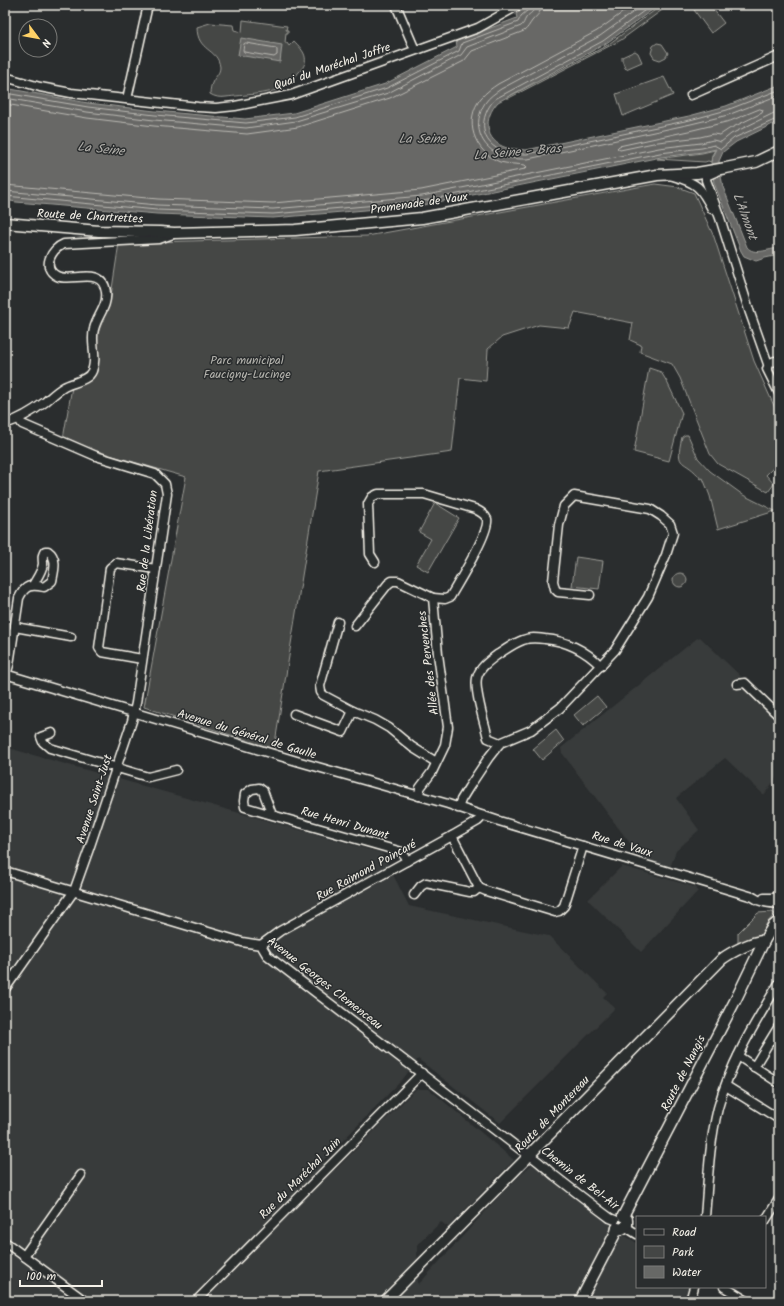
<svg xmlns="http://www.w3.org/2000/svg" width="784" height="1306" font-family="Kalam,sans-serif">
  <rect width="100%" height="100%" fill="#2a2d2e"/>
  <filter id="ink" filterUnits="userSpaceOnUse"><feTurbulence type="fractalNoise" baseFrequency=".025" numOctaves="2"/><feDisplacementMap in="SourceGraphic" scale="8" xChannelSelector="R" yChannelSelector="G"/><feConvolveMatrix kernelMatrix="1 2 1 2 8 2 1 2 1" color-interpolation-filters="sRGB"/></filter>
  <g filter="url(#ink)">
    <g fill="#373a3a">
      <polygon points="700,637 779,713 779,774 764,795 725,758 676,798 699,830 676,851 670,868 629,856 632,846 562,753 561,748 696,639"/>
      <polygon points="5,747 382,853 409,906 549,936 607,993 603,997 615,1008 500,1123 418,1059 403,1079 323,1161 335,1170 416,1089 429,1089 514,1160 448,1227 441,1222 417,1245 418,1285 502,1193 532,1164 536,1163 612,1222 611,1227 637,1243 637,1287 688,1287 684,1301 5,1301"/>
      <polygon points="622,866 695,887 698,891 641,952 588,900"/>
    </g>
    <g fill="#444645" stroke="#9c9c96">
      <polygon points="662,5 669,5 621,40 509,98 506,98 606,46"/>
      <polygon points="701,5 710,5 724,23 711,33 694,10"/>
      <path d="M243,20l44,6 -1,4h2v3h-2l-1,10h2l2,3 5,-5c10,10 17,19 5,31 -4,5 -8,10 -13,14 -12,8 -44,9 -60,11 -6,1 -11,0 -16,-3 0,-5 1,-9 3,-13 3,-5 7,-8 7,-14 -2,-19 -23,-15 -23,-40l13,-4 23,2 1,5 8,2z"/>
      <polygon points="657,43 662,44 668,53 666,57 660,60 654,58 651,53 653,46"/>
      <polygon points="635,51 638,53 642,62 626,69 625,68 622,60 622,57"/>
      <polygon points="664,77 673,95 623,116 616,94"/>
      <polygon points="715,150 712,155 711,162 708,161 705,162 657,159 702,153"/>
      <polygon points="655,184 678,187 694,193 714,237 754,361 779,417 779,462 766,475 774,484 768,492 718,464 710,454 680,378 672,364 640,352 641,345 630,340 633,323 575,312 569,328 539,325 502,337 488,349 486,381 460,378 452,452 319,471 274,749 144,707 186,477 81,447 63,439 72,387 92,376 96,338 110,302 119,243 367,236"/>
      <polygon points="649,368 661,372 667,382 682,413 669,461 634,452"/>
      <path d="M685,435h3l10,23 12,13 33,24 32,16 -57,18 -8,-33 -7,-18 -2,1c-16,-22 -27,-8 -19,-42z"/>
      <polygon points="435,503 459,518 428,572 416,565 431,539 419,532"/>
      <polygon points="576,557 603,561 599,589 572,586"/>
      <circle cx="680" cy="580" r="7"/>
      <polygon points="597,696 606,707 583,726 574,715"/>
      <polygon points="556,730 564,741 542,760 533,749"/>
      <polygon points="772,912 775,914 767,923 763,932 758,938 738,946 738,933 758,913"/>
    </g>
    <g fill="#676866" stroke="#9f9f9a">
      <path d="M528,5h131l-54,39 -107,58c-15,16 -14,39 9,46 6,1 13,1 19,2l163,-34 37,-10 53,-21v36l-43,21 -13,10 -4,9 2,15 2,11 24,60c7,9 21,2 32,1v7l-14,3 -9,3 -12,-5 -3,-5 -27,-68 -3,-21 2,-7 3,-6 -13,3 -42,5 -238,48 -150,13 -116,-4 -141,-12 -11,-2v-112l83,15 67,8 90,8 49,-6 91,-29 72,-37 -1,-6 61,-23 -1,-4z"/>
      <polygon points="241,38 282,45 280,62 238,55"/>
    </g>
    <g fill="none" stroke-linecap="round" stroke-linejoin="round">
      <g stroke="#bcbab4" stroke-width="1">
        <path d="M643,5l-43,31 -99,53c-6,4 -12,8 -16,14 -13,20 -6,45 18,53 7,3 17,3 25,3l163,-35 37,-9 51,-20"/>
        <path d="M652,5l-49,36 -108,58c-17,18 -16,45 10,53 7,2 15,2 22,2l163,-34 37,-10 52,-20"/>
        <polygon points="246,43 276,48 277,50 277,55 274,57 244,52 243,50 244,44"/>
        <polyline points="5,93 88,107 155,115 246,123 295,117 387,88 459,51 462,43 518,22 521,16 529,9 530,5"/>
        <path d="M5,98l82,14 67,8 92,8 50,-7 92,-28 73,-38 6,-8 54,-21c3,-2 3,-5 5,-8 4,-6 9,-5 9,-13"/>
        <path d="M5,104l82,14 67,8 93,8 51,-7 92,-29 74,-37 8,-10 52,-20c4,-3 5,-6 8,-10 5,-6 9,-7 9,-16"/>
        <polygon points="760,109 763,110 762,113 729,129 720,135 713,134 700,137 658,142 620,150 617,148 619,146 693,130 730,121"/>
        <path d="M5,185l153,14 115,4 148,-13 104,-21 2,-2 -2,-2c-8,-1 -17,-1 -25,-3 -26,-10 -37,-42 -19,-64 5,-6 11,-10 17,-14l99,-53 36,-26"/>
        <polyline points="5,191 157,205 273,209 422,196 659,148 701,143 713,140 721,142 731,134 774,113 779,113"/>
        <polyline points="5,196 157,210 273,214 423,201 660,153 702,148 714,145 721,149 734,138 779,118"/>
      </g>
      <g stroke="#f4f1e8" stroke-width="11">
        <g id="minor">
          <polyline points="396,5 415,50"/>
          <polyline points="5,77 40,87 71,93 198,107 216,108 235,106 291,95 478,28 519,5"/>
          <polyline points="691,95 779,56"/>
          <polyline points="127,99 148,5"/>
          <polyline points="715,172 706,176 706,180 720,218 750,313 768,364"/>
          <path d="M673,176c24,7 28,11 39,33"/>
          <polyline points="779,362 775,361 770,363 767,369 779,393"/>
          <path d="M5,424c15,-5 27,-12 40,-22 6,-5 12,-11 19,-15 9,-5 24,-6 28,-16 6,-14 -2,-28 2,-42 3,-13 14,-23 12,-37 -3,-27 -35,-9 -49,-16 -16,-8 -6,-27 7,-32l95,-5 14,-5"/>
          <path d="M375,562l-5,-8 -2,-50 4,-7 6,-3h46l51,15c4,2 10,5 12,10 3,13 -29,64 -37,78l-5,2 -12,-1"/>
          <polyline points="338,622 320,686 321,692 323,695 353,711 375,720 389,728 412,747 436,762"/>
          <polyline points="355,626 388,584 392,581 398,581 433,598 438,654 448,727 445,745 432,772 420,788 419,796"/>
          <polyline points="15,627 71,637"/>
          <polyline points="5,632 13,634"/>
          <polyline points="142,659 102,652 99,648 110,568 116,563 156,569"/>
          <path d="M5,674l295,88 148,42 51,17 254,76c8,6 17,6 26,7"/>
          <path d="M6,675l3,-10 10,-67c6,-13 12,-14 25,-11l8,-6c2,-10 6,-23 -4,-30h-3c-4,5 -2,8 -2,13 -1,7 -6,14 -10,21"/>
          <polyline points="737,684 745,683 779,716"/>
          <polyline points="294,714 343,732 353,711"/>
          <polyline points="52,733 41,737 43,742 50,748 148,777 176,770"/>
          <path d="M500,743l-12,-5c-3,-14 -14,-47 -11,-60 2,-10 12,-17 20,-23 8,-5 17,-12 26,-15 7,-3 14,-2 22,-1 23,2 40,11 56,27"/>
          <polyline points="458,808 461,800 469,787 489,757 500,743 531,730 560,708 615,650 648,597 666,555 673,533 670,524 661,516 650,509 574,496 564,506 559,525 553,581 555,589 558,592 590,595"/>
          <polyline points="272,815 245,807 244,801 245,794 252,789 259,788 263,791 272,815 402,852 407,861"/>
          <polyline points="452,836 479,888"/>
          <polyline points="5,871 242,942 261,945"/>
          <polyline points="479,888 486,891 555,912 559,911 564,906 583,846"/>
          <polyline points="414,895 421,886 426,883 470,892 474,892 479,888"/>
          <polyline points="764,898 773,898 779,896"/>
          <path d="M261,945l6,10 5,4 249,191c13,6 23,17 34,26 18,14 36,28 55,42l5,2"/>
          <polyline points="261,945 280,931 452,836 478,821 483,816"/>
          <polyline points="5,989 74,891 89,849 132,721 136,703 167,494 165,484 155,474 96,456 22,424 19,419"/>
          <polyline points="738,1056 779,1083"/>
          <polyline points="754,1067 779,1026"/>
          <polyline points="726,1086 779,1119"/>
          <path d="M705,1217c3,-36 4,-73 13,-109 12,-45 37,-85 61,-125"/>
          <polyline points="765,1221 779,1199"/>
          <polyline points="626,1227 637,1234"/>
          <polyline points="5,1242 85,1301"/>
          <polyline points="24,1256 81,1175"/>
          <polyline points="724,1287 747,1301"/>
          <polyline points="196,1301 422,1073"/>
          <polyline points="690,1301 694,1287"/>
        </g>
      </g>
      <g stroke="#f4f1e8" stroke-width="13">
        <g id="major">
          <polyline points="5,223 99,231 160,232 174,233 295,230 422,218 657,175 697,173 726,168 756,162 779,151"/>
          <polyline points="623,1216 736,999 764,941 773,926 779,921"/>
          <polyline points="617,1228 622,1229 627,1225 627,1219 623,1216"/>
          <path d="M385,1301l139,-140 12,-13 186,-189c8,-6 32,-19 42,-18"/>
          <polyline points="580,1301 616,1232 617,1228"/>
        </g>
      </g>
      <use href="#minor" stroke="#2a2d2e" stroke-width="8"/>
      <use href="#major" stroke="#2a2d2e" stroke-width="10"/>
    </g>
  </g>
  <g text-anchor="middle" stroke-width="3" stroke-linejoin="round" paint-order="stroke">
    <g font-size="12" fill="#f4f1e8" stroke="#2a2d2e">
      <text transform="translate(332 66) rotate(-19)" y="4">Quai du Maréchal Joffre</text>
      <text transform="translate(419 203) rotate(-8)" y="4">Promenade de Vaux</text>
      <text transform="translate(90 216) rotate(3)" y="4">Route de Chartrettes</text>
      <text transform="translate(147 541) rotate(-83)" y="4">Rue de la Libération</text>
      <text transform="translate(428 663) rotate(-97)" y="4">Allée des Pervenches</text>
      <text transform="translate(247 734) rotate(17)" y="4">Avenue du Général de Gaulle</text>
      <text transform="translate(94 799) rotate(-72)" y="4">Avenue Saint-Just</text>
      <text transform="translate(345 823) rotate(16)" y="4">Rue Henri Dunant</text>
      <text transform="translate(622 844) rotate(17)" y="4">Rue de Vaux</text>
      <text transform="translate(366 870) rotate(-29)" y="4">Rue Raimond Poincaré</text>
      <text transform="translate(325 983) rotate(38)" y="4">Avenue Georges Clemenceau</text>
      <text transform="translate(683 1073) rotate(-63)" y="4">Route de Nangis</text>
      <text transform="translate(552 1114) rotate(-46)" y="4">Route de Montereau</text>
      <text transform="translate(300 1178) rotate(-45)" y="4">Rue du Maréchal Juin</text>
      <text transform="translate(580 1178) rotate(38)" y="4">Chemin de Bel-Air</text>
    </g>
    <g font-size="12" fill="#b6b5af" stroke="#2a2d2e">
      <text x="247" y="364">Parc municipal<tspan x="247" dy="14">Faucigny-Lucinge</tspan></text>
    </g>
    <g font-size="13" font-style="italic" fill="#b5b3ae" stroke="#2a2d2e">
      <text x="422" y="143">La Seine</text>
      <text transform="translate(101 148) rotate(6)" y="5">La Seine</text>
      <text transform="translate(517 151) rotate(-5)" y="5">La Seine - Bras</text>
      <text transform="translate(746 216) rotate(70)" y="5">L'Almont</text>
    </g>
  </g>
  <rect width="784" height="1306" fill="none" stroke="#2a2d2e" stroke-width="20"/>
  <rect x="10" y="10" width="764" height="1286" fill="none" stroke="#f4f1e8" stroke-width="1.5" filter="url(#ink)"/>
  <rect x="636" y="1216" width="130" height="72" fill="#2a2d2e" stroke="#7b7b78"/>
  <rect x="644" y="1229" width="20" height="6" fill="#2a2d2e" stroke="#7b7b78"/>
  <text x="672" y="1236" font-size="12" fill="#f4f1e8">Road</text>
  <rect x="644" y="1246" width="20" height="12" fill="#444645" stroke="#7b7b78"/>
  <text x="672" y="1256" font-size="12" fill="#f4f1e8">Park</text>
  <rect x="644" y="1266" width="20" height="12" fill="#676866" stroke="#7b7b78"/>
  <text x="672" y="1276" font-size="12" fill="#f4f1e8">Water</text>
  <g transform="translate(38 38) rotate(122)"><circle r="19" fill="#2a2d2e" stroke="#7b7b78"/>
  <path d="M0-3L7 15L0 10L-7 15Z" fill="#ffd166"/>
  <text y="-6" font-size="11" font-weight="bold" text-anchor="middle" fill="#f4f1e8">N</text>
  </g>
  <path d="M20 1280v6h82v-6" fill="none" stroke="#f4f1e8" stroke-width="2"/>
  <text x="26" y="1280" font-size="12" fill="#f4f1e8" stroke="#2a2d2e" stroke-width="3" paint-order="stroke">100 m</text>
</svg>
